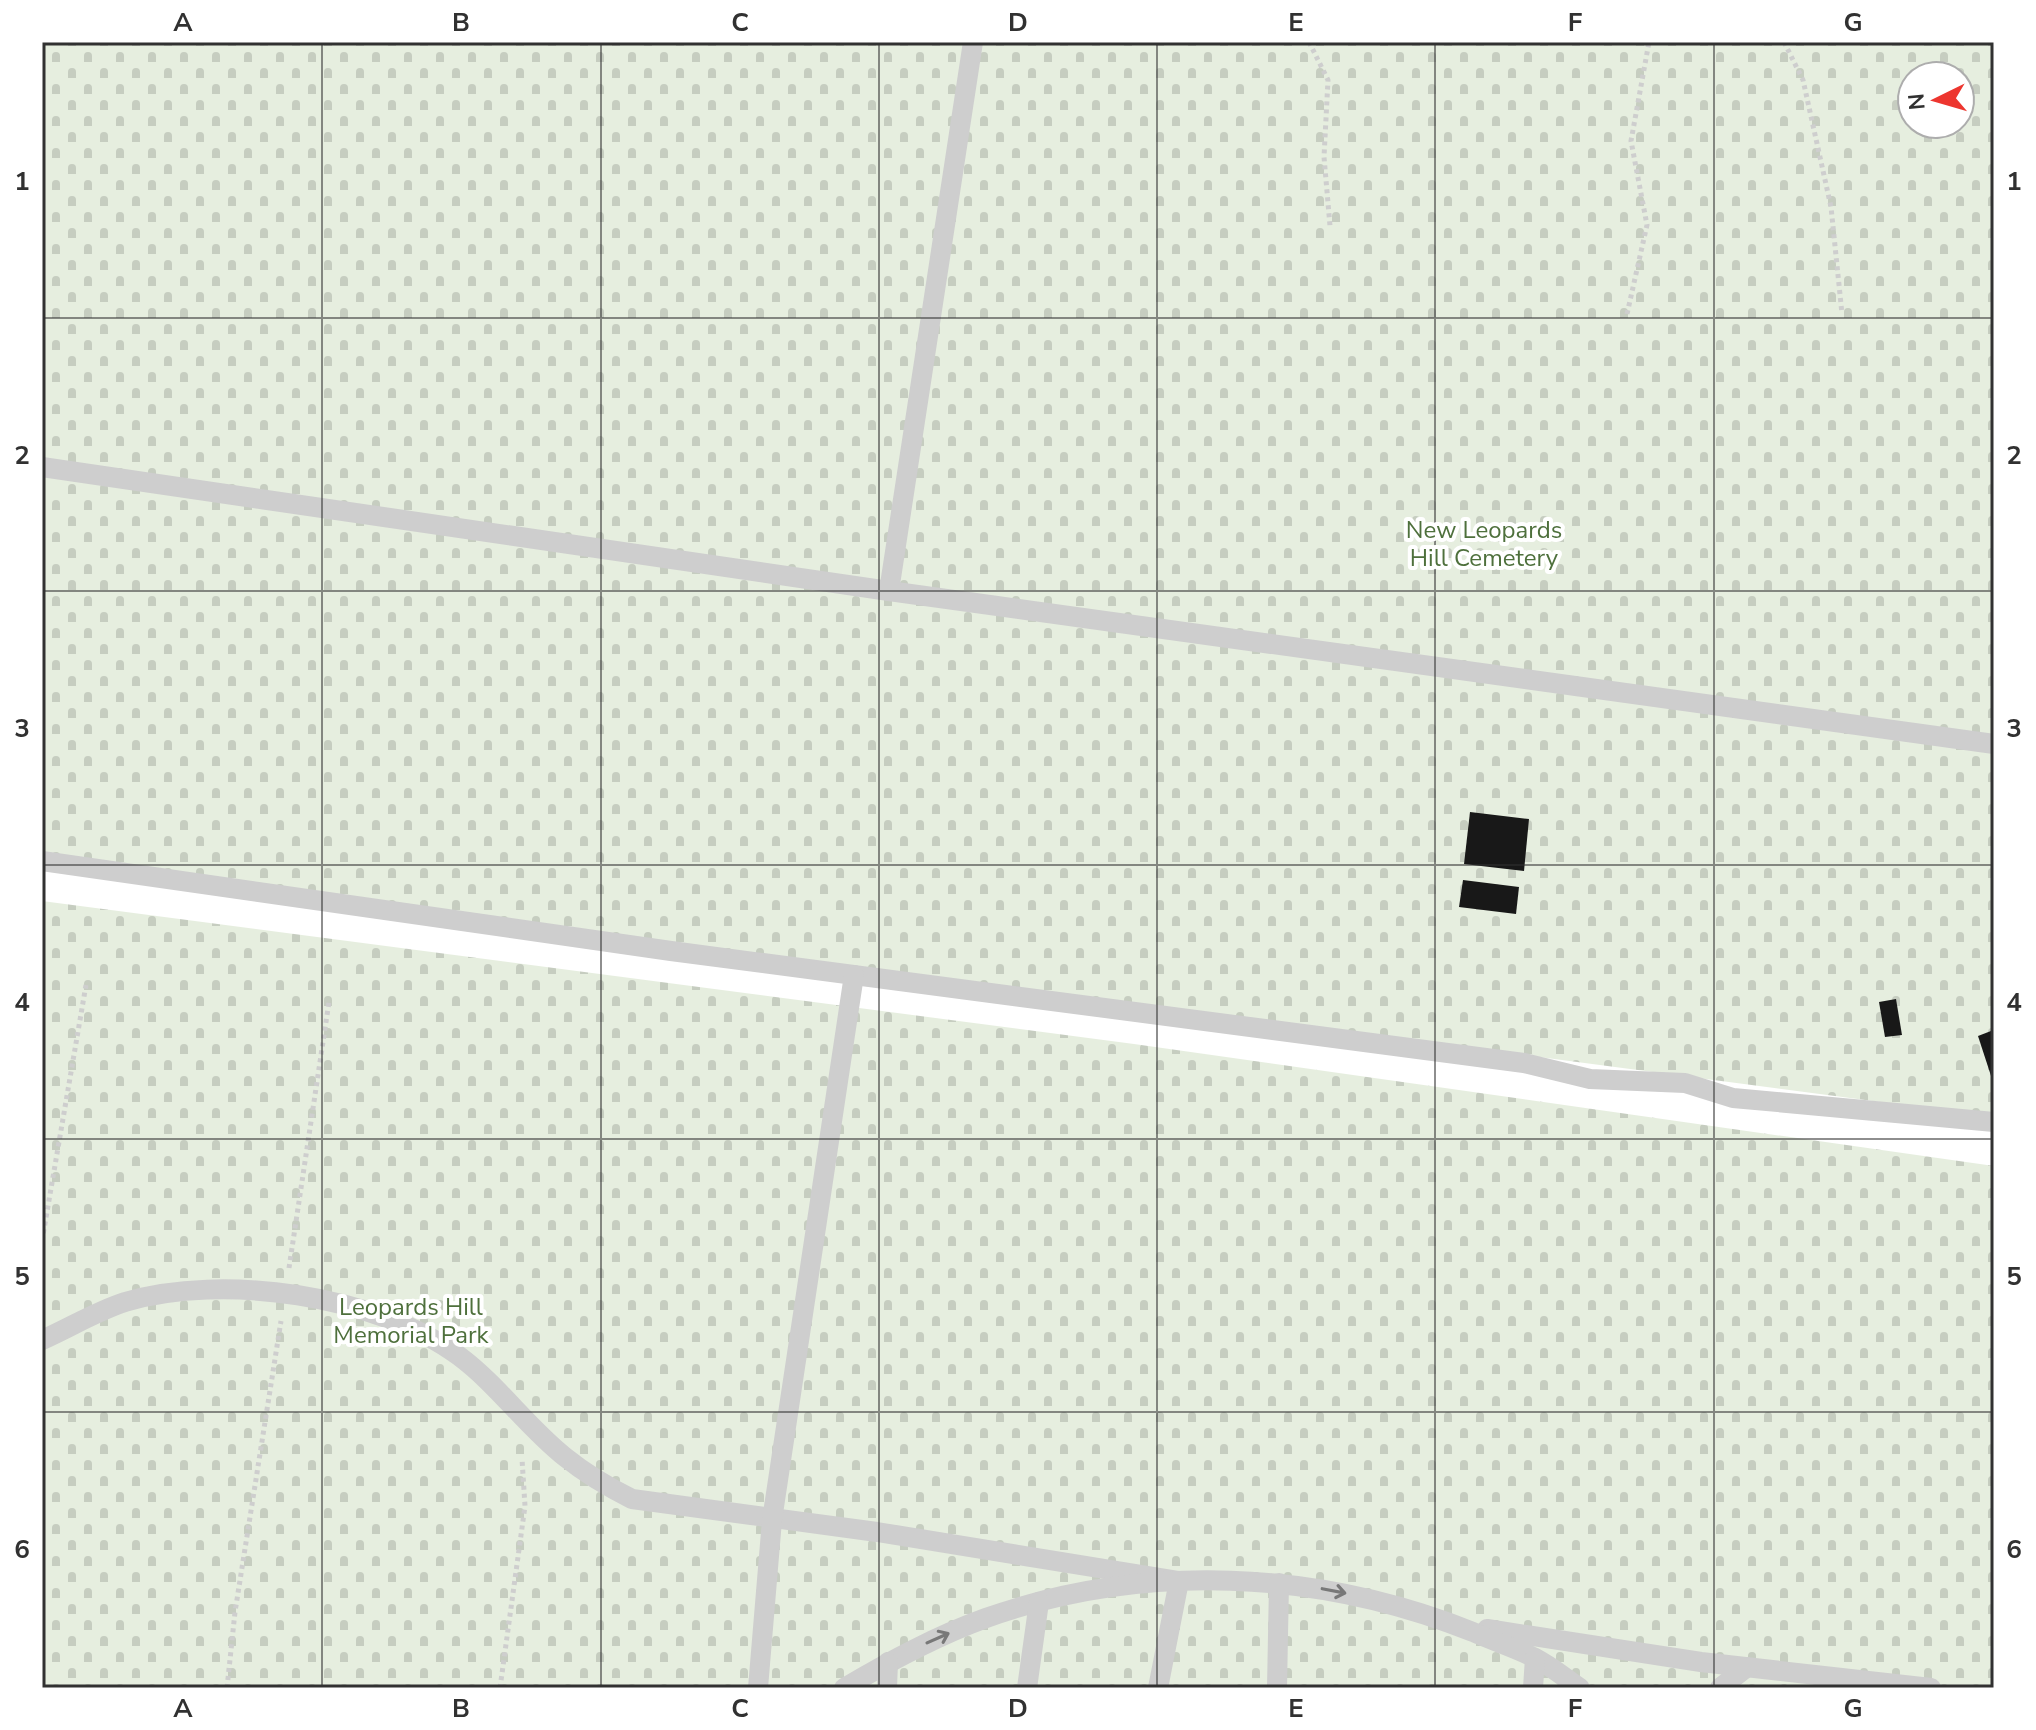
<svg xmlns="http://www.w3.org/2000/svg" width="2036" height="1730" font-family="'Nunito Sans',sans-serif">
  <defs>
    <pattern id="cemetery-stones" width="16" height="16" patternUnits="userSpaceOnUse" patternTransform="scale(2)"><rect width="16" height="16" fill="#e6eedf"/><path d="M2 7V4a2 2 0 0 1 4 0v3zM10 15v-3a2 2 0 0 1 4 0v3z" fill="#c6cdc0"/></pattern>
  </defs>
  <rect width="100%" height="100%" fill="#fff"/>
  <g fill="url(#cemetery-stones)" fill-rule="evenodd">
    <path d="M42,42h1952v1075l-1952,-257zM1912,76h48v48h-48z"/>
    <polygon points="42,901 1134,1044 1994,1166 1994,1688 42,1688"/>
  </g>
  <g fill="#181818">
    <polygon points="1470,812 1529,819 1524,871 1464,864"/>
    <polygon points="1463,880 1519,887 1516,914 1459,907"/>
    <polygon points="1896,999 1902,1035 1885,1037 1879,1002"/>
    <polygon points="1991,1031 1994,1041 1993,1082 1978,1036"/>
  </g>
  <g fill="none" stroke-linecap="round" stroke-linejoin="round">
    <g stroke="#cecece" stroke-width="5" stroke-dasharray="4 4" stroke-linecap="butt">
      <polyline points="1309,42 1328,80 1324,157 1330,226"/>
      <polyline points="1784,42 1803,80 1831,207 1842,314"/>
      <polyline points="1627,314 1647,225 1631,141 1649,42"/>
      <polyline points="42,1241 86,985"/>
      <polyline points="289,1268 329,1002"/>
      <polyline points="227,1688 235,1612 281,1321"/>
      <polyline points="500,1688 525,1506 522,1459"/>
    </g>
    <g stroke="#cecece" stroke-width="20">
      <polyline points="42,467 889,591 1994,744"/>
      <polyline points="889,591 973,42"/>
      <polyline points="42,861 671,951 1524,1063 1590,1079 1685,1083 1733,1098 1994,1122"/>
      <path d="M42,1340c27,-12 55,-29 83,-38 98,-29 252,-7 334,54 39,29 68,71 106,101 21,17 43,30 67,42l245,33 302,49 -21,107"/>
      <polyline points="1487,1629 1701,1662 1931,1688"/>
      <polyline points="758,1688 772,1520 854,975"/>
      <path d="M844,1688c46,-27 92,-52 142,-70 158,-56 332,-48 487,14 20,9 42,16 62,26 16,8 30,20 45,30"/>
      <polyline points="887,1688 888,1662"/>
      <polyline points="1027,1688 1039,1602"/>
      <polyline points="1277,1688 1279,1583"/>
      <polyline points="1533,1688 1535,1658"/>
      <polyline points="1720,1688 1747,1667"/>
    </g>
  </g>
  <defs><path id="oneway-shaft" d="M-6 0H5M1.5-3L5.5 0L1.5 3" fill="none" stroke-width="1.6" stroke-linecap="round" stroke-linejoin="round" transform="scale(2)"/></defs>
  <g stroke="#787878">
    <use href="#oneway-shaft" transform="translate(1334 1591) rotate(11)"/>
    <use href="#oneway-shaft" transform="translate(938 1638) rotate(-24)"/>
  </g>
  <path fill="none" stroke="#313131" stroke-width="2" stroke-opacity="0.55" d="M322,42v1646M601,42v1646M879,42v1646M1157,42v1646M1435,42v1646M1714,42v1646M42,318h1952M42,591h1952M42,865h1952M42,1139h1952M42,1412h1952"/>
  <g text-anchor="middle" stroke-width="8" stroke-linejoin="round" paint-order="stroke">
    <g font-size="24" fill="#4e703c" stroke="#fff">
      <text x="1484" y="538">New Leopards<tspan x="1484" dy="28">Hill Cemetery</tspan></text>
      <text x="411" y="1315">Leopards Hill<tspan x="411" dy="28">Memorial Park</tspan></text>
    </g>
  </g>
  <rect width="2036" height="1730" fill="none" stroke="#ffffff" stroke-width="88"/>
  <g transform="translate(1936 100) rotate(265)"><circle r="38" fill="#ffffff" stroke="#adadad" stroke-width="2"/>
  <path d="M0-6L14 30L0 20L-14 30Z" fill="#ed362f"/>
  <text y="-12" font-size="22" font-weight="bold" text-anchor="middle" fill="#313131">N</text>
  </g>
  <rect x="44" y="44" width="1948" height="1642" fill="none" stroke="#313131" stroke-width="3"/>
  <g font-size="26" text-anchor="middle" font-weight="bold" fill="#313131">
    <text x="183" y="31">A</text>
    <text x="461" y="31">B</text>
    <text x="740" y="31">C</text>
    <text x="1018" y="31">D</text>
    <text x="1296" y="31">E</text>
    <text x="1575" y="31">F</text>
    <text x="1853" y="31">G</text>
    <text x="22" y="190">1</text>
    <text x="2014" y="190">1</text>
    <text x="22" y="464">2</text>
    <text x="2014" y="464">2</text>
    <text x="22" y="737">3</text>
    <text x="2014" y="737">3</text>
    <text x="22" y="1011">4</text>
    <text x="2014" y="1011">4</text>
    <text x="22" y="1285">5</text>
    <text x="2014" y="1285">5</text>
    <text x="22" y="1558">6</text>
    <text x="2014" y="1558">6</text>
    <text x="183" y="1717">A</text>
    <text x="461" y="1717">B</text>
    <text x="740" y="1717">C</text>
    <text x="1018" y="1717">D</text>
    <text x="1296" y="1717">E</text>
    <text x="1575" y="1717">F</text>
    <text x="1853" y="1717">G</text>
  </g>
</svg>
